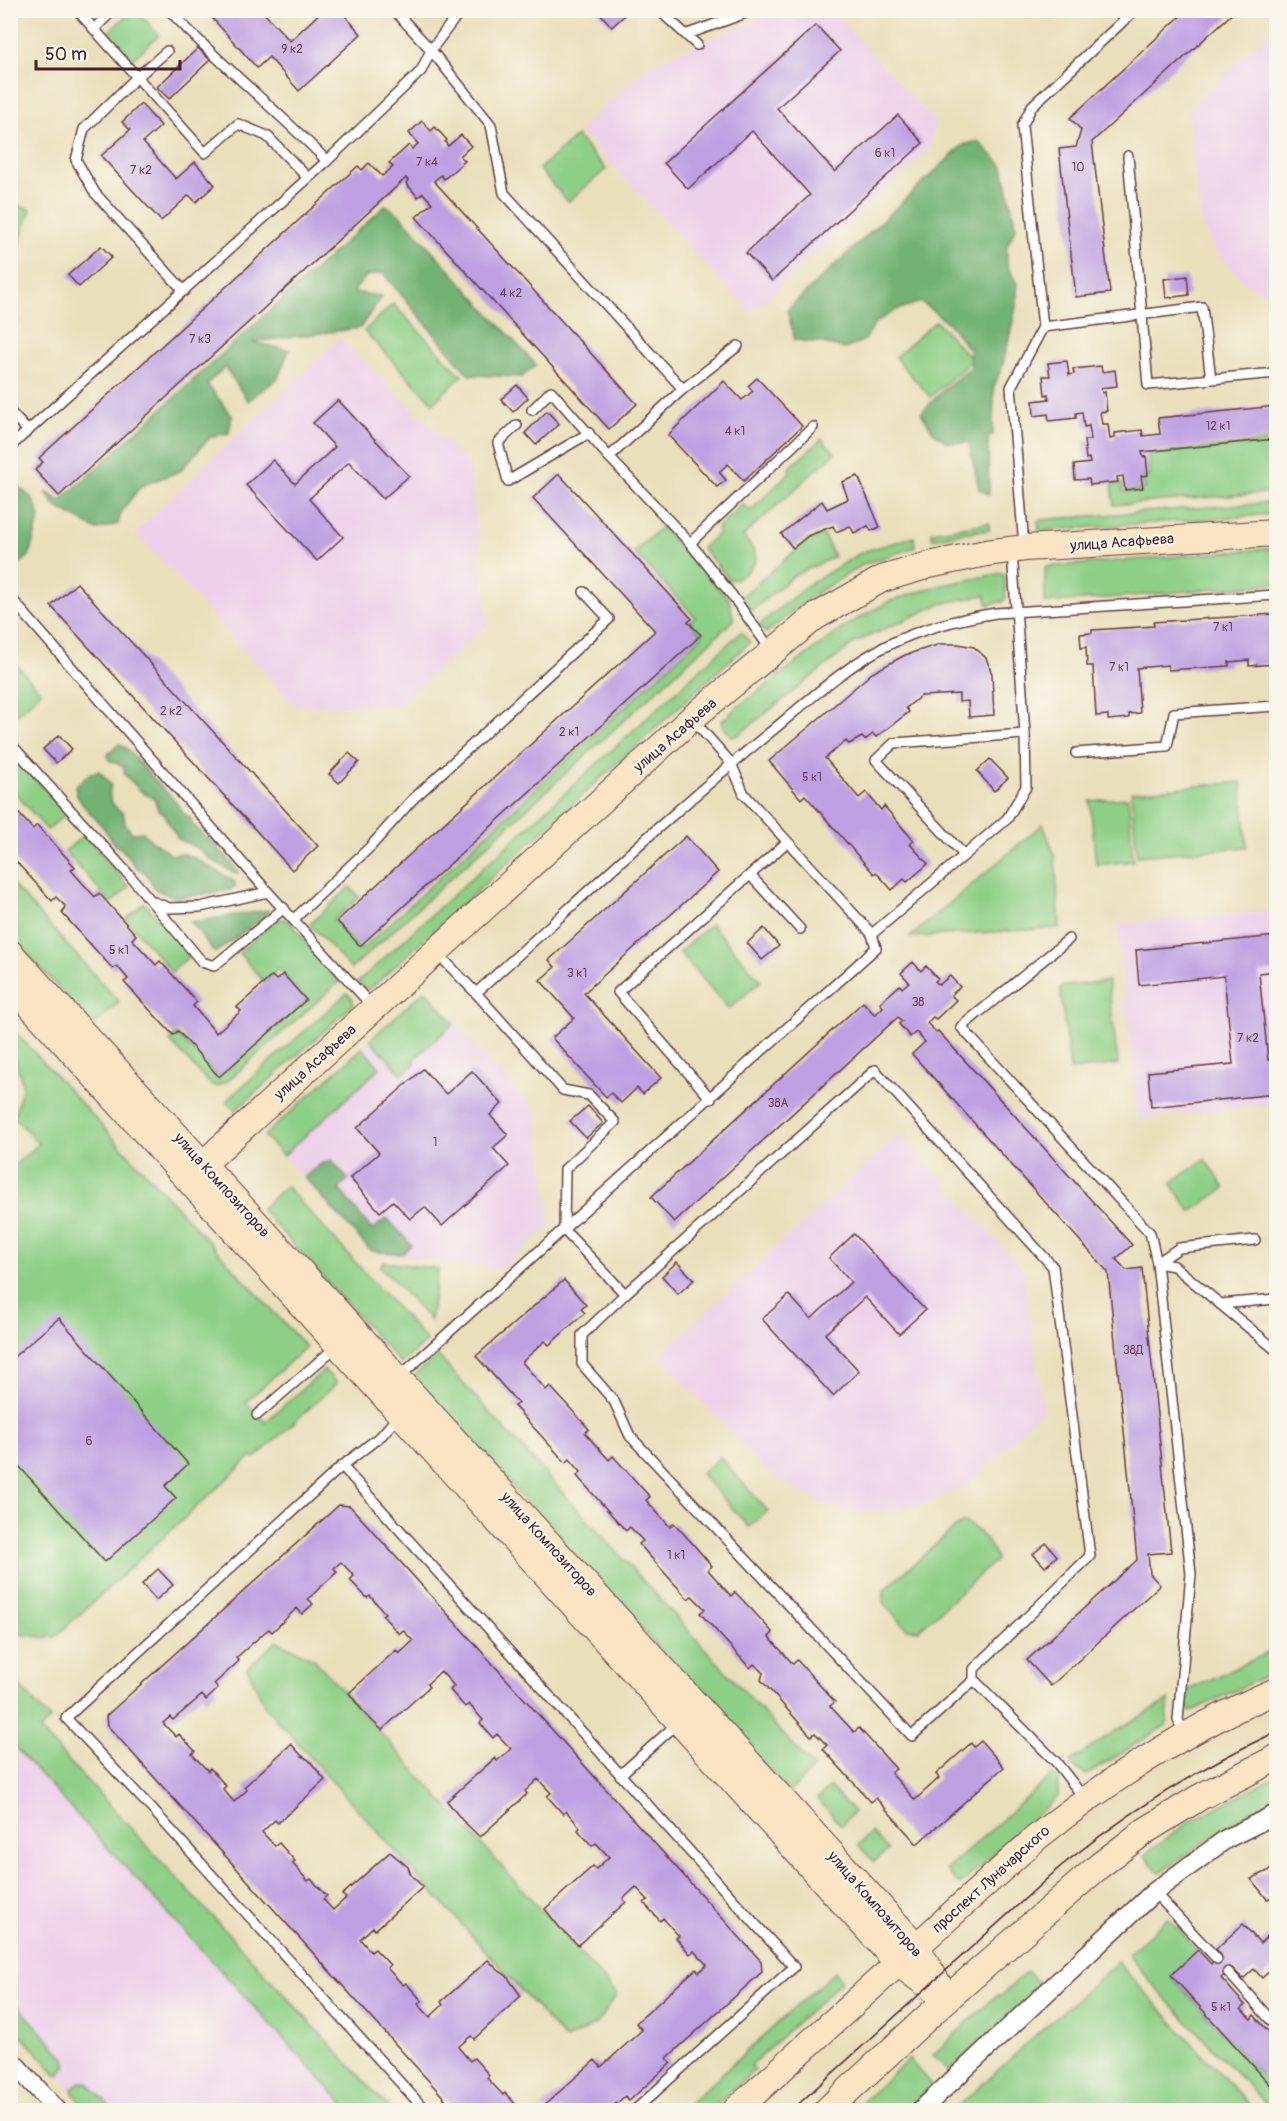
<svg xmlns="http://www.w3.org/2000/svg" width="1287" height="2121" font-family="Pangolin,sans-serif">
  <rect width="100%" height="100%" fill="#fbf7ec"/>
  <filter id="ink" filterUnits="userSpaceOnUse"><feTurbulence type="fractalNoise" baseFrequency=".0167" numOctaves="2"/><feDisplacementMap in="SourceGraphic" scale="12" xChannelSelector="R" yChannelSelector="G"/><feConvolveMatrix kernelMatrix="1 2 1 2 8 2 1 2 1" color-interpolation-filters="sRGB"/></filter>
  <filter id="wash" filterUnits="userSpaceOnUse"><feTurbulence type="fractalNoise" baseFrequency=".008" numOctaves="4" result="noise"/><feDisplacementMap in="SourceGraphic" scale="24" xChannelSelector="R" yChannelSelector="G"/><feGaussianBlur stdDeviation="1.35" result="paint"/><feColorMatrix in="noise" values="0 0 0 0 0 0 0 0 0 0 0 0 0 0 0 0 0 1.4 0 .05"/><feComposite in="paint" operator="in"/></filter>
  <g filter="url(#wash)">
    <rect width="100%" height="100%" fill="#eadfbb"/>
    <g fill="#ecd1ea">
      <polygon points="779,10 832,11 935,122 931,148 751,313 580,130 649,65"/>
      <polygon points="1276,26 1276,300 1246,284 1215,251 1200,222 1188,108"/>
      <polygon points="340,338 470,465 488,625 397,706 295,706 135,532"/>
      <polygon points="1276,910 1276,1104 1138,1119 1117,924"/>
      <polygon points="425,990 537,1112 550,1225 501,1269 370,1252 264,1136"/>
      <polygon points="899,1134 1023,1269 1043,1410 970,1483 925,1505 875,1512 848,1511 824,1505 767,1472 659,1355"/>
      <polygon points="10,1743 349,2110 89,2110 11,2024"/>
    </g>
    <g fill="#8ecf87" stroke="#6c7759" stroke-width="1.5">
      <polygon points="132,11 137,11 159,35 132,60 107,33"/>
      <polygon points="576,136 606,169 568,202 539,169"/>
      <polygon points="11,204 31,209 11,266 10,204"/>
      <polygon points="393,304 462,376 433,403 364,331"/>
      <polygon points="936,321 972,360 930,397 895,357"/>
      <path d="M822,439l13,14 -92,83 12,16 1,8c-7,11 -14,18 -26,20l-28,-32 17,-15 -2,-5 26,-24 7,7 40,-39 -1,-4z"/>
      <polygon points="1276,441 1276,492 1114,505 1112,485 1122,483 1123,492 1145,489 1143,477 1150,476 1148,454"/>
      <polygon points="1276,502 1276,514 1039,531 1038,520"/>
      <polygon points="989,523 989,530 961,533 933,539 931,532"/>
      <polygon points="661,527 729,599 734,620 351,969 310,924 350,887 359,897 334,920 361,950 702,636 690,622 695,617 634,552"/>
      <polygon points="824,535 834,557 795,575 751,611 740,598 808,540"/>
      <polygon points="914,537 915,547 864,564 815,594 766,633 759,625 808,585 862,552"/>
      <polygon points="1276,548 1276,584 1045,603 1045,567"/>
      <polygon points="1001,573 1004,575 1006,598 1003,601 988,605 985,595 940,604 856,642 738,735 732,737 723,727 722,721 737,707 847,625 890,601 934,587"/>
      <polygon points="741,632 750,642 371,988 365,989 358,982"/>
      <polygon points="11,659 41,692 17,714 11,707"/>
      <polygon points="20,762 66,814 47,830 11,788 11,770"/>
      <polygon points="1241,782 1247,847 1137,856 1131,792"/>
      <polygon points="1128,798 1133,861 1096,865 1090,801"/>
      <polygon points="1043,824 1055,856 1060,928 910,937"/>
      <polygon points="84,835 129,887 111,903 65,851"/>
      <polygon points="11,883 119,1002 93,1026 11,935"/>
      <polygon points="144,903 190,955 172,972 126,919"/>
      <polygon points="280,919 288,920 340,981 225,1083 216,1086 211,1085 170,1041 177,1034 219,1077 306,1000 279,969 264,982 239,953 275,921"/>
      <polygon points="711,924 761,981 729,1009 679,952"/>
      <polygon points="1108,981 1118,1064 1070,1070 1060,987"/>
      <polygon points="425,990 454,1023 413,1060 415,1063 402,1074 370,1040"/>
      <polygon points="347,993 353,999 353,1005 235,1111 226,1101"/>
      <polygon points="10,1026 306,1347 246,1402 265,1422 324,1370 337,1383 255,1458 252,1456 54,1638 51,1635 48,1638 11,1633 11,1168 39,1144 14,1117 23,1086 11,1045"/>
      <polygon points="362,1048 380,1068 283,1156 264,1136"/>
      <polygon points="1205,1159 1225,1188 1191,1212 1171,1183"/>
      <polygon points="286,1186 427,1341 401,1364 261,1209"/>
      <polygon points="384,1262 438,1269 430,1320 380,1266"/>
      <polygon points="437,1355 814,1768 789,1792 413,1377"/>
      <polygon points="720,1457 768,1511 749,1527 701,1474"/>
      <path d="M964,1522c13,6 30,24 32,38l-77,70 -12,-1 -24,-27 1,-12 74,-65z"/>
      <polygon points="277,1641 314,1659 617,1994 598,2023 566,2040 265,1707 247,1668"/>
      <polygon points="1276,1649 1276,1671 1190,1712 1186,1704 1188,1690"/>
      <polygon points="11,1677 50,1719 40,1730 391,2110 349,2110 11,1743"/>
      <polygon points="1169,1700 1166,1725 1087,1775 1076,1769 1070,1762 1117,1730"/>
      <polygon points="1053,1774 1058,1780 1058,1797 1024,1826 960,1885 946,1870"/>
      <path d="M1276,1776v26c-42,16 -79,45 -116,71l-16,-18 45,-33z"/>
      <polygon points="830,1787 854,1812 841,1825 817,1799"/>
      <polygon points="871,1832 888,1850 874,1862 858,1845"/>
      <polygon points="1168,1918 1198,1950 1171,1976 1276,2091 1276,2108 1271,2110 1156,1988 1128,1954"/>
      <polygon points="1117,1962 1254,2110 954,2110"/>
      <polygon points="1027,1971 1041,1985 949,2071 933,2055 997,1995 1000,1997"/>
      <polygon points="834,1972 842,1981 751,2065 755,2070 711,2110 682,2110"/>
      <polygon points="11,1998 65,2058 66,2065 58,2076 11,2024"/>
      <polygon points="909,2059 932,2086 904,2110 853,2110"/>
      <polygon points="80,2082 87,2082 113,2110 89,2110 73,2093 73,2088"/>
    </g>
    <g fill="#72b274" stroke="#5e6850" stroke-width="1.5">
      <polygon points="978,141 1003,166 1016,228 1007,246 1007,265 1017,284 1017,302 1003,365 994,386 993,435 988,435 989,495 979,489 969,443 947,442 934,433 921,413 946,387 971,367 969,349 948,323 921,302 896,310 875,323 865,340 845,349 823,343 795,340 787,310 963,145"/>
      <polygon points="386,205 400,215 536,365 522,377 469,375 383,273 366,276 353,292 382,296 360,328 252,342 289,350 278,378 248,401 225,367 207,384 232,416 229,433 210,437 180,471 141,486 122,510 118,524 97,530 55,506 46,492 60,501"/>
      <polygon points="11,481 32,498 40,516 29,556 11,571"/>
      <path d="M119,744l7,4 33,37 14,13 12,17 5,2 3,8 24,21 1,3 7,6 14,18 -4,1 -28,-17 -6,-7 -23,-11c-4,-9 -12,-16 -13,-25l-7,-4 -4,-12 -11,-5 -19,-19v-7l-15,-7 -1,-6z"/>
      <path d="M99,771l12,13c-4,15 1,22 13,30l1,10 7,9 11,-1c6,10 19,14 28,23l10,-2 12,4 41,24 2,5 -6,4 -54,8 -20,-8 -10,-17 -10,-6 -14,-18 -6,-3 -13,-19 -20,-22 -6,-9 -2,-10 16,-13z"/>
      <polygon points="268,910 269,913 215,953 191,922"/>
      <polygon points="331,1160 348,1179 339,1189 372,1230 387,1218 411,1245 402,1254 371,1251 304,1177 321,1164"/>
    </g>
    <g id="blocks">
      <g fill="#bea0e2">
        <polygon points="205,10 261,10 290,41 323,10 340,10 361,34 299,91 269,57 257,68"/>
        <polygon points="597,10 630,10 612,27"/>
        <polygon points="1187,10 1236,10 1092,142 1110,293 1076,297 1059,149 1076,147 1081,130 1070,118"/>
        <polygon points="816,25 840,51 777,108 835,172 898,115 923,143 772,281 746,253 810,195 752,131 688,189 664,163"/>
        <polygon points="198,48 210,60 169,99 157,87"/>
        <polygon points="141,104 161,126 143,142 176,179 195,162 215,185 196,202 189,195 161,221 101,156 130,130 122,122"/>
        <polygon points="422,121 431,131 435,127 447,140 445,142 448,146 461,135 471,146 460,156 465,161 444,179 441,175 434,181 637,404 609,429 416,217 432,203 423,193 418,197 406,183 408,181 406,178 59,496 35,470 43,462 39,458 358,166 362,170 369,163 382,176 393,167 389,163 409,145 412,149 418,144 409,133"/>
        <polygon points="101,246 112,257 79,287 68,275"/>
        <polygon points="1187,276 1189,295 1166,298 1164,279"/>
        <polygon points="1067,361 1069,375 1074,374 1073,369 1101,366 1102,372 1115,370 1117,386 1101,388 1102,393 1105,392 1107,411 1100,412 1102,424 1108,424 1110,439 1115,438 1115,433 1142,430 1143,436 1160,434 1158,418 1276,406 1276,439 1142,452 1143,457 1146,456 1148,475 1141,476 1143,488 1125,490 1123,476 1117,477 1118,482 1090,485 1089,479 1075,480 1074,465 1090,463 1089,458 1086,459 1084,440 1091,440 1089,426 1084,427 1082,412 1076,413 1076,418 1049,421 1048,414 1034,416 1033,401 1049,399 1048,394 1045,395 1043,376 1050,376 1048,363"/>
        <polygon points="757,378 802,426 744,481 728,464 719,472 726,480 717,487 668,435 724,381 742,400 753,391 748,386"/>
        <polygon points="517,385 528,398 513,412 501,399"/>
        <polygon points="338,400 409,476 383,499 349,462 309,499 343,537 317,561 246,485 273,460 295,484 335,447 313,423"/>
        <polygon points="547,411 559,424 536,445 525,433"/>
        <polygon points="559,474 692,619 688,622 701,635 360,946 337,921 655,631 533,498"/>
        <polygon points="858,476 880,527 871,531 868,526 854,533 850,526 836,532 833,526 808,536 793,548 781,534 822,501 827,509 848,499 842,482"/>
        <polygon points="77,583 318,846 292,870 51,606"/>
        <polygon points="1276,614 1276,664 1249,666 1249,660 1229,662 1229,666 1168,670 1168,665 1137,668 1140,713 1129,714 1129,718 1108,720 1108,715 1096,716 1093,666 1087,666 1086,647 1081,648 1080,634 1092,633 1092,630 1154,626 1153,622"/>
        <polygon points="940,644 958,644 974,647 986,658 992,674 994,715 969,717 968,701 959,702 959,694 921,696 906,708 909,712 876,737 873,734 865,740 862,737 849,744 846,741 825,758 859,798 866,792 881,810 884,806 914,841 910,844 928,864 907,882 904,879 892,890 876,872 874,874 805,795 801,799 769,761 872,673 905,655"/>
        <polygon points="59,735 72,749 56,763 43,749"/>
        <polygon points="349,753 359,762 339,783 329,774"/>
        <polygon points="990,759 1008,778 994,791 977,771"/>
        <polygon points="10,804 33,829 37,825 75,867 71,870 95,897 99,893 136,935 132,939 156,965 160,961 197,1002 193,1006 216,1033 241,1011 237,1007 272,976 276,980 283,974 306,1000 219,1077 178,1031 173,1035 124,982 128,979 117,966 113,969 62,913 65,906 56,897 52,901 10,855"/>
        <polygon points="686,836 718,872 584,993 661,1078 643,1094 637,1088 621,1103 611,1093 606,1097 552,1038 574,1018 540,980 555,967 549,960"/>
        <polygon points="764,928 779,946 762,960 747,943"/>
        <polygon points="1276,936 1276,971 1259,973 1268,1060 1276,1060 1276,1094 1151,1107 1148,1072 1233,1064 1224,976 1139,985 1136,950"/>
        <polygon points="913,962 921,971 926,966 938,979 935,981 939,985 950,976 960,987 951,995 956,1000 936,1019 933,1017 927,1023 936,1032 938,1031 1132,1245 1116,1259 1126,1270 1142,1268 1171,1552 1148,1554 1150,1574 1160,1585 1051,1686 1027,1660 1137,1560 1108,1272 912,1054 925,1042 916,1032 910,1037 899,1024 902,1021 898,1017 674,1222 651,1197 863,1002 875,1015 883,1007 880,1003 900,985 902,988 909,982 901,973"/>
        <polygon points="423,1069 446,1094 472,1071 502,1104 490,1115 508,1135 493,1148 509,1166 442,1226 425,1207 410,1219 393,1201 380,1212 350,1178 379,1153 357,1128"/>
        <polygon points="588,1106 603,1123 586,1138 570,1121"/>
        <polygon points="854,1234 925,1310 899,1334 865,1297 825,1334 859,1371 833,1396 762,1319 789,1295 811,1319 851,1282 829,1258"/>
        <polygon points="677,1262 694,1280 678,1294 662,1276"/>
        <polygon points="564,1280 586,1305 581,1309 585,1313 549,1345 545,1341 522,1362 546,1390 550,1386 589,1429 585,1433 609,1460 613,1456 650,1497 646,1500 670,1527 674,1523 693,1544 712,1566 708,1570 731,1596 735,1592 754,1612 773,1633 769,1637 793,1664 797,1660 835,1702 830,1706 854,1732 859,1728 896,1769 891,1773 915,1800 939,1778 936,1774 971,1743 974,1747 981,1741 1004,1767 917,1844 876,1798 871,1802 823,1749 827,1745 815,1733 811,1736 761,1680 763,1673 754,1664 750,1668 700,1613 705,1609 692,1596 688,1599 639,1544 643,1541 630,1527 626,1531 577,1476 581,1472 570,1459 566,1463 514,1406 518,1403 476,1356"/>
        <polygon points="59,1318 188,1464 165,1486 176,1498 105,1562 10,1456 10,1360"/>
        <polygon points="339,1505 350,1506 761,1961 762,1972 667,2058 671,2063 629,2101 625,2096 609,2110 539,2110 595,2060 601,2067 642,2030 636,2023 696,1969 699,1972 707,1965 694,1951 690,1954 676,1938 679,1936 663,1918 660,1921 644,1903 648,1900 636,1887 623,1899 626,1902 578,1945 560,1928 545,1909 593,1866 596,1869 609,1857 596,1843 592,1846 578,1830 580,1827 566,1811 563,1814 547,1796 551,1793 538,1779 525,1791 527,1794 480,1837 462,1820 447,1801 495,1758 497,1761 511,1749 497,1734 493,1738 480,1723 483,1720 469,1704 465,1707 450,1690 454,1686 441,1671 427,1684 429,1687 382,1730 364,1713 349,1693 396,1650 399,1654 413,1641 403,1630 399,1634 382,1615 385,1613 370,1596 367,1598 350,1580 354,1576 341,1562 334,1568 337,1572 308,1599 313,1604 302,1614 297,1608 272,1632 269,1629 265,1632 236,1658 239,1661 214,1684 218,1689 206,1700 202,1695 173,1720 170,1717 163,1723 176,1737 179,1734 195,1751 192,1754 208,1771 210,1768 226,1786 223,1789 234,1802 247,1790 244,1787 291,1744 302,1756 309,1760 325,1780 278,1823 275,1820 262,1832 275,1846 279,1843 295,1861 292,1863 308,1881 311,1879 327,1896 323,1899 333,1910 346,1898 342,1895 390,1852 408,1867 411,1875 423,1887 375,1930 373,1927 360,1939 371,1952 375,1949 390,1965 387,1968 403,1985 406,1983 422,2001 418,2004 430,2017 443,2005 441,2002 488,1960 499,1971 506,1975 521,1996 474,2039 471,2036 458,2047 470,2061 474,2058 489,2075 487,2078 503,2095 505,2093 521,2110 455,2110 107,1725 106,1716"/>
        <polygon points="1046,1543 1057,1556 1045,1567 1033,1554"/>
        <polygon points="158,1569 173,1585 156,1600 142,1584"/>
        <polygon points="1276,1867 1276,1896 1267,1899 1251,1879"/>
        <polygon points="1243,1924 1260,1943 1276,1928 1276,1965 1262,1978 1254,1969 1243,1979 1232,1968 1221,1978 1245,2005 1241,2009 1251,2019 1254,2015 1276,2040 1276,2091 1171,1975 1198,1950 1211,1964 1221,1955 1216,1949"/>
      </g>
    </g>
  </g>
  <g filter="url(#ink)">
    <use href="#blocks" fill-opacity="0" stroke="#623c41" stroke-width="1.5"/>
    <g fill="none" stroke-linecap="round" stroke-linejoin="round">
      <g stroke="#623c41" stroke-width="12">
        <g id="lane">
          <polyline points="77,10 205,153 238,124 267,136 308,178"/>
          <path d="M169,10c50,54 107,99 158,151"/>
          <polyline points="394,10 431,50 491,125 504,193 683,389"/>
          <polyline points="659,10 697,45"/>
          <polyline points="94,29 113,10"/>
          <polyline points="688,34 754,10"/>
          <polyline points="167,51 136,78 84,129 76,160 95,193 184,291"/>
          <polyline points="1128,156 1148,385 1276,373"/>
          <polyline points="1043,327 1202,307 1211,379"/>
          <polyline points="532,410 551,391 609,457 690,543 731,594 771,650"/>
          <polyline points="10,412 28,431"/>
          <polyline points="517,425 498,443 508,481 589,433"/>
          <polyline points="10,447 327,161 421,71 431,50 461,10"/>
          <polyline points="609,457 683,389 738,346"/>
          <polyline points="690,543 813,427"/>
          <polyline points="1024,546 1011,387 1043,327 1022,126 1032,106 1135,10"/>
          <polyline points="10,597 268,892 373,1007"/>
          <polyline points="10,743 131,877 202,962 214,966 284,908"/>
          <polyline points="1076,753 1167,746 1174,713 1276,706"/>
          <polyline points="964,855 876,760 894,743 1025,734"/>
          <polyline points="750,875 800,929"/>
          <polyline points="154,902 169,908 200,907 268,892"/>
          <polyline points="294,919 370,847 412,800 609,619 584,592"/>
          <polyline points="872,934 1007,819 1026,787 1025,734 1012,552"/>
          <polyline points="1069,939 961,1027 1150,1233 1157,1263 1191,1574 1178,1720 1185,1735"/>
          <polyline points="438,954 476,993"/>
          <polyline points="711,1099 618,992 787,842"/>
          <polyline points="1157,1263 1174,1266 1276,1350"/>
          <polyline points="1157,1263 1179,1248 1255,1240"/>
          <polyline points="625,1294 875,1070 1053,1267 1090,1556 974,1669 974,1680"/>
          <polyline points="1220,1304 1276,1299"/>
          <polyline points="398,1378 876,948 872,934 744,794 731,763 693,720"/>
          <polyline points="400,1414 382,1435 342,1466 66,1718 151,1808 425,2110"/>
          <polyline points="257,1415 337,1346"/>
          <polyline points="342,1466 794,1967 635,2110"/>
          <polyline points="620,1775 679,1722"/>
          <path d="M1085,1799l-29,-37 -82,-82 -62,56 -282,-300 -16,-35 -32,-37v-29l43,-41 -61,-64 1,-61 50,-47 -26,-27 -26,-5 -87,-97c97,-87 191,-177 292,-259 38,-31 75,-67 120,-89 34,-17 70,-26 108,-32l280,-18"/>
          <polyline points="1154,1892 1217,1959"/>
          <polyline points="1228,1972 1276,2026"/>
        </g>
      </g>
      <g stroke="#623c41" stroke-width="21">
        <g id="street">
          <polyline points="10,2059 57,2110"/>
          <polyline points="921,2110 1154,1892 1226,1839 1276,1814"/>
        </g>
      </g>
      <g stroke="#623c41" stroke-width="28">
        <g id="secondary">
          <polyline points="10,953 916,1946 947,1999"/>
          <polyline points="10,983 898,1963 937,1992"/>
          <polyline points="192,1174 692,718 815,617 882,579 929,565 986,553 1025,548 1276,533"/>
          <path d="M736,2110l300,-272c75,-60 152,-110 240,-147"/>
          <polyline points="827,2110 947,1999 1099,1866 1145,1831 1200,1797 1276,1758"/>
        </g>
      </g>
      <use href="#lane" stroke="#fff" stroke-width="9"/>
      <use href="#street" stroke="#fff" stroke-width="18"/>
      <use href="#secondary" stroke="#fce5c4" stroke-width="26"/>
      <g stroke="#4a1f2b" stroke-width="1.5">
        <polyline points="10,2104 16,2110"/>
        <path d="M792,2110l269,-244c67,-54 137,-98 215,-134"/>
      </g>
    </g>
  </g>
  <g text-anchor="middle" stroke-width="4.5" stroke-linejoin="round" paint-order="stroke">
    <g font-size="12" fill="#673f59">
      <text x="292" y="53">9 к2</text>
      <text x="885" y="157">6 к1</text>
      <text x="427" y="166">7 к4</text>
      <text x="1078" y="171">10</text>
      <text x="141" y="174">7 к2</text>
      <text x="511" y="297">4 к2</text>
      <text x="200" y="343">7 к3</text>
      <text x="1218" y="430">12 к1</text>
      <text x="735" y="435">4 к1</text>
      <text x="1223" y="631">7 к1</text>
      <text x="1119" y="671">7 к1</text>
      <text x="171" y="715">2 к2</text>
      <text x="569" y="736">2 к1</text>
      <text x="812" y="781">5 к1</text>
      <text x="119" y="954">5 к1</text>
      <text x="577" y="977">3 к1</text>
      <text x="918" y="1006">38</text>
      <text x="1248" y="1042">7 к2</text>
      <text x="778" y="1107">38А</text>
      <text x="435" y="1146">1</text>
      <text x="1133" y="1354">38Д</text>
      <text x="89" y="1445">6</text>
      <text x="676" y="1559">1 к1</text>
      <text x="1221" y="2011">5 к1</text>
    </g>
    <g font-size="15" fill="#4a1f2b" stroke="#fbf7ec">
      <text transform="translate(1122 542) rotate(-4)" y="5">улица Асафьева</text>
      <text transform="translate(675 735) rotate(-41)" y="5">улица Асафьева</text>
      <text transform="translate(315 1062) rotate(-42)" y="5">улица Асафьева</text>
      <text transform="translate(222 1185) rotate(48)" y="5">улица Композиторов</text>
      <text transform="translate(549 1544) rotate(48)" y="5">улица Композиторов</text>
      <text transform="translate(991 1879) rotate(-42)" y="5">проспект Луначарского</text>
      <text transform="translate(875 1904) rotate(49)" y="5">улица Композиторов</text>
    </g>
  </g>
  <rect width="1287" height="2121" fill="none" stroke="#fbf7ec" stroke-width="36"/>
  <path d="M36 60v9h144v-9" fill="none" stroke="#4a1f2b" stroke-width="3"/>
  <text x="45" y="60" font-size="18" fill="#4a1f2b" stroke="#fbf7ec" stroke-width="4.5" paint-order="stroke">50 m</text>
</svg>
